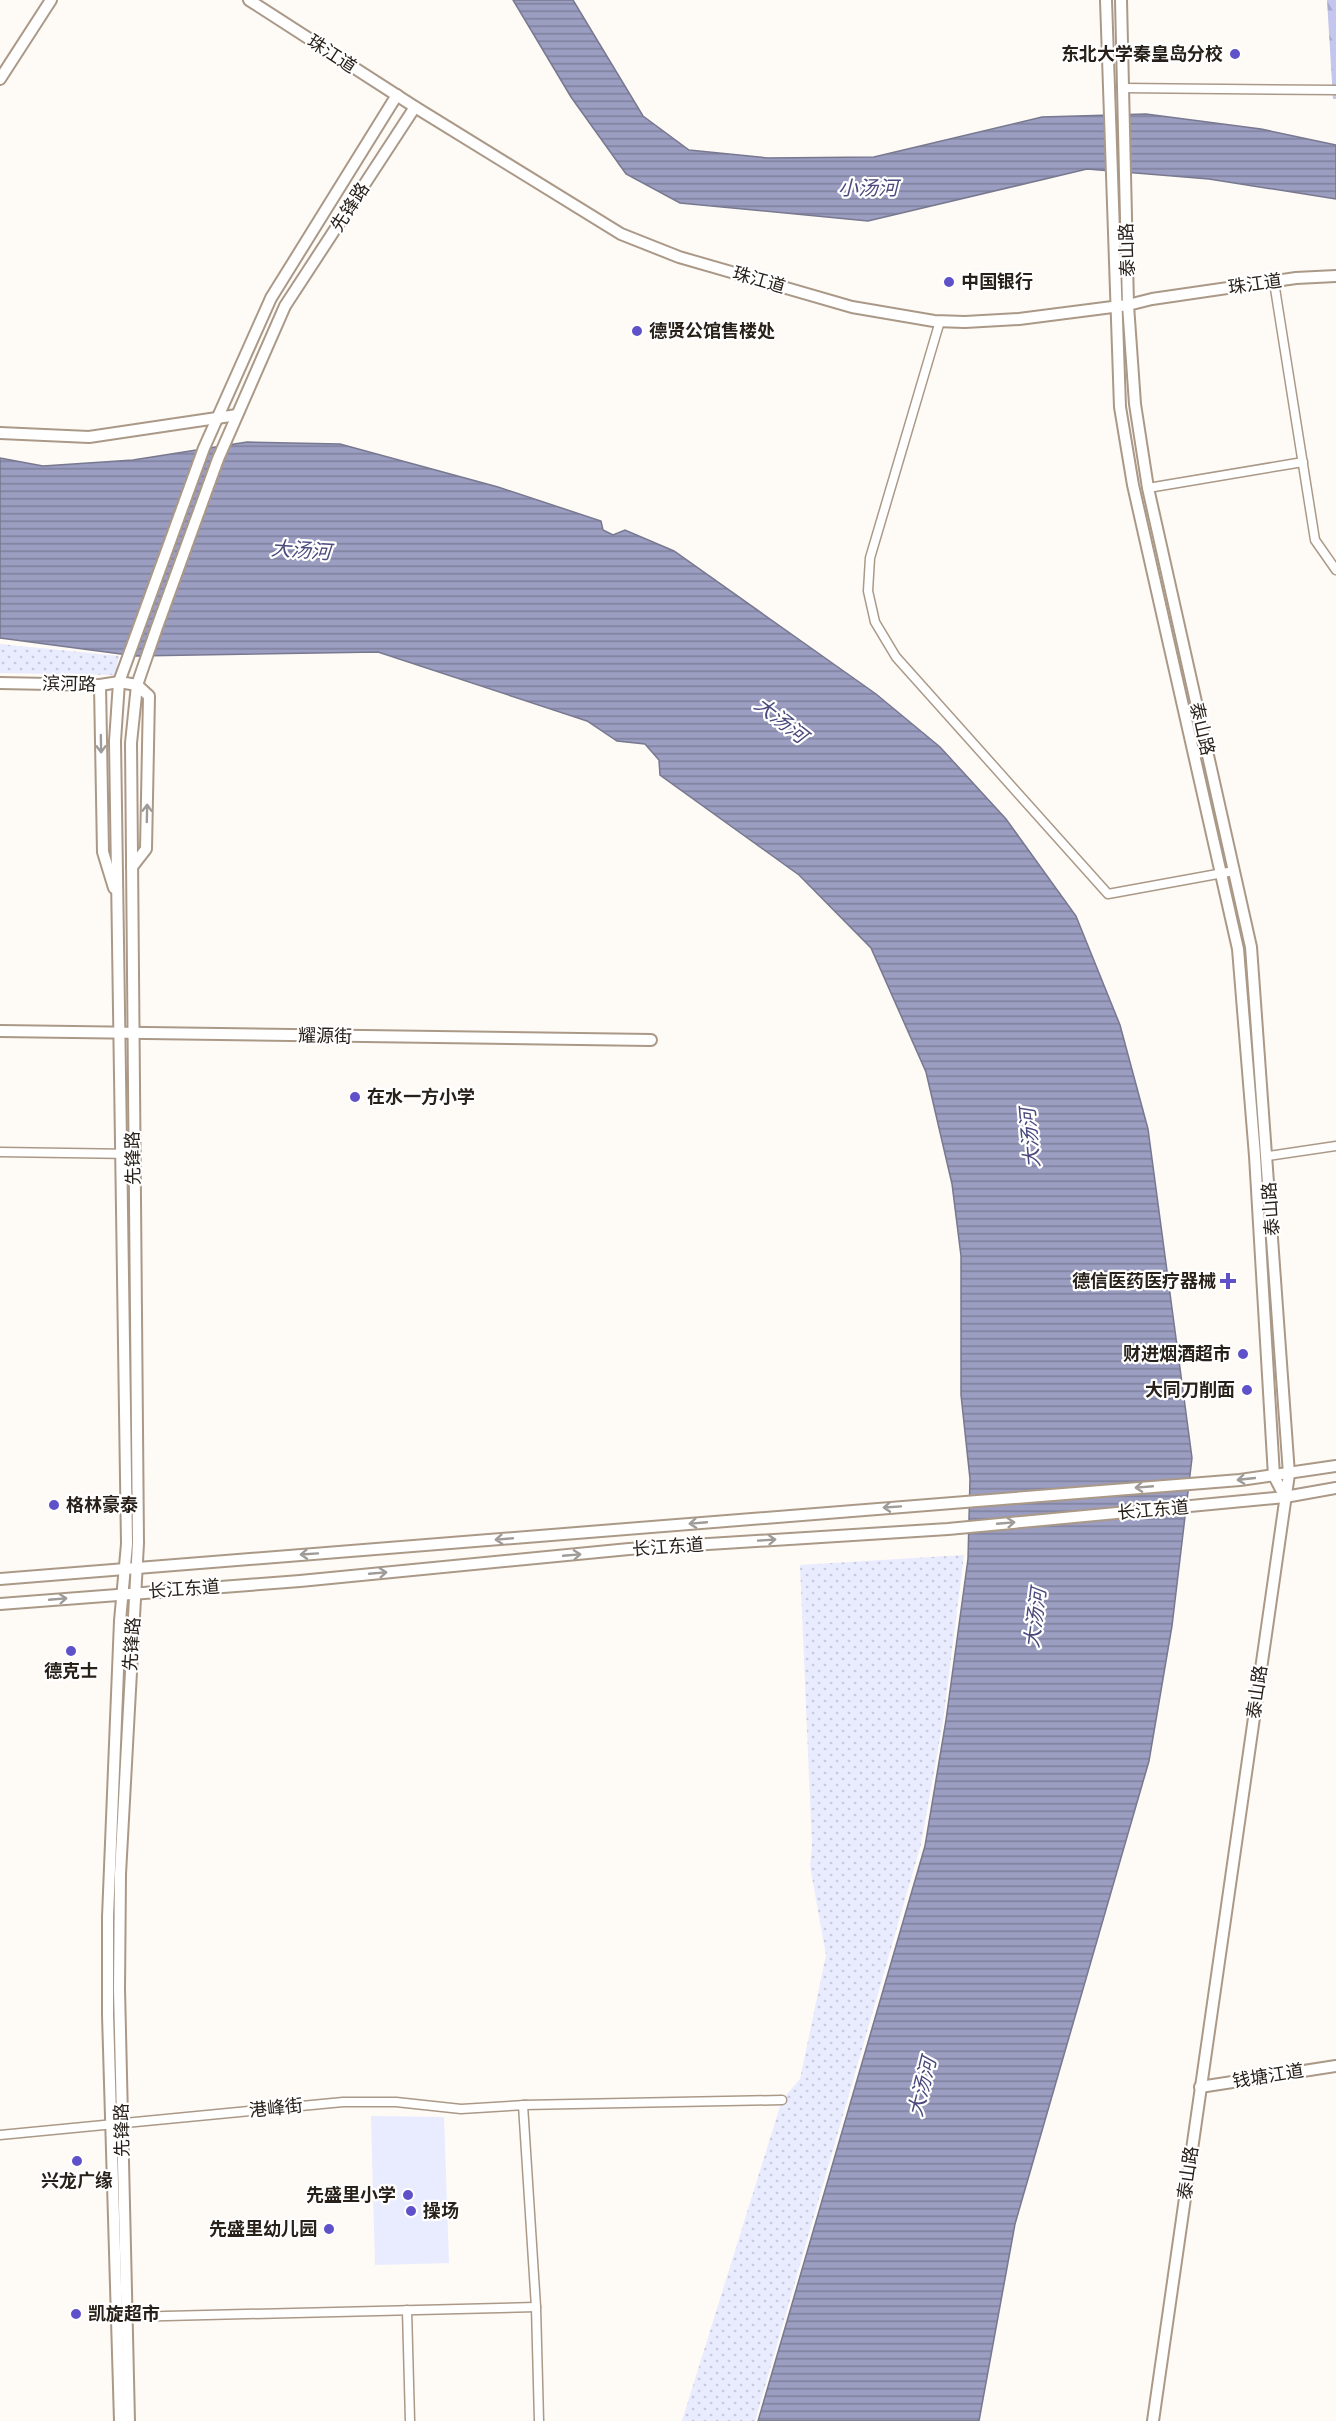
<svg xmlns="http://www.w3.org/2000/svg" width="1336" height="2421" font-family="Signika,'Noto Sans SC',sans-serif">
  <defs>
    <pattern id="grass-dots" width="8" height="8" patternUnits="userSpaceOnUse" patternTransform="scale(1.5)"><rect width="8" height="8" fill="#e9ebff"/><path d="M2 2h.1M6 6h.1" fill="none" stroke="#c8c9da" stroke-width="1.8" stroke-linecap="round"/></pattern>
    <pattern id="forest-firs" width="22" height="20" patternUnits="userSpaceOnUse" patternTransform="scale(1.5)"><rect width="22" height="20" fill="#c4c6ed"/><path d="M5 1l3.5 6h-7zM16 11l3.5 6h-7z" fill="#a8aacb"/></pattern>
    <pattern id="water-rules" width="6" height="5" patternUnits="userSpaceOnUse" patternTransform="scale(1.5)"><rect width="6" height="5" fill="#9b9dc1"/><path d="M0 2.5h6" fill="none" stroke="#7e809c"/></pattern>
  </defs>
  <rect width="100%" height="100%" fill="#fefaf6"/>
  <g fill="url(#grass-dots)">
    <polygon points="0,644 119,656 115,675 0,673"/>
    <polygon points="964,1555 943,1721 921,1844 755,2421 682,2421 782,2100 800,2079 826,1955 810,1866 812,1846 800,1565"/>
  </g>
  <polygon fill="url(#forest-firs)" points="1327,0 1336,0 1336,99 1333,99"/>
  <polygon fill="#e9ebff" points="371,2116 444,2117 449,2263 375,2265"/>
  <g fill="url(#water-rules)" stroke="#78788f" stroke-width="1.5">
    <polygon points="513,0 573,0 643,116 689,150 768,158 874,157 1042,117 1146,114 1261,129 1336,145 1336,199 1209,179 1087,169 868,221 680,203 626,174 571,97"/>
    <polygon points="247,442 340,444 498,487 601,521 603,530 613,535 625,530 674,551 876,694 940,747 1006,819 1076,916 1120,1025 1148,1129 1192,1458 1172,1626 1149,1761 1015,2224 979,2421 758,2421 925,1846 946,1720 968,1559 970,1479 961,1395 961,1256 952,1184 926,1072 871,948 799,875 660,775 659,760 645,744 617,741 587,721 378,652 136,656 0,638 0,458 43,466 133,460"/>
  </g>
  <g fill="none" stroke-linecap="round" stroke-linejoin="round">
    <g stroke="#ab9988" stroke-width="11">
      <g id="minor">
        <polyline points="1122,88 1336,90"/>
        <polyline points="1274,282 1315,540 1336,570"/>
        <polyline points="940,321 870,558 868,591 875,622 896,657 1108,894 1234,871"/>
        <polyline points="1148,488 1303,462"/>
        <polyline points="0,1152 133,1154"/>
        <polyline points="1268,1156 1336,1146"/>
        <polyline points="0,2135 343,2102 396,2102 461,2109 526,2105"/>
        <polyline points="407,2310 410,2421"/>
        <polyline points="126,2317 536,2307"/>
        <polyline points="539,2421 536,2307 523,2105 782,2100"/>
      </g>
    </g>
    <g stroke="#ab9988" stroke-width="14">
      <g id="tertiary">
        <polyline points="249,0 415,107 621,234 679,257 852,307 934,321 965,322 1019,319 1128,305 1152,299 1296,278 1336,276"/>
        <polyline points="1106,0 1120,407 1133,485 1238,949 1255,1156 1274,1476 1285,1497"/>
        <polyline points="1121,0 1128,305 1135,404 1148,488 1251,947 1289,1474 1153,2421"/>
        <polyline points="0,79 51,0"/>
        <polyline points="0,433 89,437 237,415"/>
        <polyline points="0,683 100,685 119,682 137,685"/>
        <polyline points="100,685 103,852 114,888"/>
        <polyline points="132,867 146,849 149,696 137,685"/>
        <polyline points="0,1031 651,1040"/>
        <polyline points="1200,2087 1336,2066"/>
        <polyline points="120,2421 108,2015 108,1917 120,1621 127,1544 115,741 119,682 204,448 271,298 397,95"/>
        <polyline points="129,2421 119,1989 120,1874 138,1543 131,743 137,685 157,627 218,459 285,306 415,107"/>
      </g>
    </g>
    <g stroke="#ab9988" stroke-width="14">
      <g id="secondary">
        <polyline points="0,1579 1240,1480 1336,1466"/>
        <polyline points="0,1604 300,1581 629,1549 948,1529 1285,1497 1336,1488"/>
      </g>
    </g>
    <use href="#minor" stroke="#fff" stroke-width="8"/>
    <use href="#tertiary" stroke="#fff" stroke-width="10"/>
    <use href="#secondary" stroke="#fff" stroke-width="10"/>
  </g>
  <defs><path id="oneway-shaft" d="M-6 0H5M1.5-3L5.5 0L1.5 3" fill="none" stroke-width="1.6" stroke-linecap="round" stroke-linejoin="round" transform="scale(1.5)"/></defs>
  <g stroke="#9e9b98">
    <use href="#oneway-shaft" transform="translate(101 744) rotate(89)"/>
    <use href="#oneway-shaft" transform="translate(147 813) rotate(-89)"/>
    <use href="#oneway-shaft" transform="translate(1246 1479) rotate(174)"/>
    <use href="#oneway-shaft" transform="translate(1144 1487) rotate(175)"/>
    <use href="#oneway-shaft" transform="translate(892 1507) rotate(176)"/>
    <use href="#oneway-shaft" transform="translate(698 1523) rotate(175)"/>
    <use href="#oneway-shaft" transform="translate(1006 1523) rotate(-5)"/>
    <use href="#oneway-shaft" transform="translate(504 1539) rotate(175)"/>
    <use href="#oneway-shaft" transform="translate(767 1540) rotate(-4)"/>
    <use href="#oneway-shaft" transform="translate(309 1554) rotate(176)"/>
    <use href="#oneway-shaft" transform="translate(572 1555) rotate(-5)"/>
    <use href="#oneway-shaft" transform="translate(378 1573) rotate(-5)"/>
    <use href="#oneway-shaft" transform="translate(58 1599) rotate(-5)"/>
  </g>
  <g fill="#5e51c9" stroke="#fff" stroke-width="2">
    <circle cx="1235" cy="54" r="6"/>
    <circle cx="949" cy="282" r="6"/>
    <circle cx="637" cy="331" r="6"/>
    <circle cx="355" cy="1097" r="6"/>
    <path d="M1225 1272h6v6h6v6h-6v6h-6v-6h-6v-6h6z"/>
    <circle cx="1243" cy="1354" r="6"/>
    <circle cx="1247" cy="1390" r="6"/>
    <circle cx="54" cy="1505" r="6"/>
    <circle cx="71" cy="1651" r="6"/>
    <circle cx="77" cy="2161" r="6"/>
    <circle cx="408" cy="2195" r="6"/>
    <circle cx="411" cy="2211" r="6"/>
    <circle cx="329" cy="2229" r="6"/>
    <circle cx="76" cy="2314" r="6"/>
  </g>
  <g text-anchor="middle" stroke-width="4.5" stroke-linejoin="round" paint-order="stroke">
    <g font-size="18" fill="#28211a" stroke="#fff">
      <text transform="translate(332 54) rotate(33)" y="6">珠江道</text>
      <text transform="translate(350 207) rotate(-57)" y="6">先锋路</text>
      <text transform="translate(1127 250) rotate(-92)" y="6">泰山路</text>
      <text transform="translate(759 280) rotate(16)" y="6">珠江道</text>
      <text transform="translate(1255 284) rotate(-8)" y="6">珠江道</text>
      <text transform="translate(69 684) rotate(1)" y="6">滨河路</text>
      <text transform="translate(1202 729) rotate(77)" y="6">泰山路</text>
      <text transform="translate(325 1036) rotate(1)" y="6">耀源街</text>
      <text transform="translate(133 1158) rotate(-91)" y="6">先锋路</text>
      <text transform="translate(1271 1209) rotate(-94)" y="6">泰山路</text>
      <text transform="translate(1153 1510) rotate(-5)" y="6">长江东道</text>
      <text transform="translate(668 1547) rotate(-4)" y="6">长江东道</text>
      <text transform="translate(184 1589) rotate(-4)" y="6">长江东道</text>
      <text transform="translate(132 1644) rotate(-86)" y="6">先锋路</text>
      <text transform="translate(1257 1692) rotate(-82)" y="6">泰山路</text>
      <text transform="translate(1268 2076) rotate(-9)" y="6">钱塘江道</text>
      <text transform="translate(276 2108) rotate(-6)" y="6">港峰街</text>
      <text transform="translate(122 2130) rotate(-91)" y="6">先锋路</text>
      <text transform="translate(1188 2173) rotate(-82)" y="6">泰山路</text>
    </g>
    <g font-size="18" font-weight="bold" fill="#28211a" stroke="#fff" text-anchor="end">
      <text x="1223" y="60">东北大学秦皇岛分校</text>
      <text x="961" y="288" text-anchor="start">中国银行</text>
      <text x="649" y="337" text-anchor="start">德贤公馆售楼处</text>
      <text x="367" y="1103" text-anchor="start">在水一方小学</text>
      <text x="1216" y="1287">德信医药医疗器械</text>
      <text x="1231" y="1360">财进烟酒超市</text>
      <text x="1235" y="1396">大同刀削面</text>
      <text x="66" y="1511" text-anchor="start">格林豪泰</text>
      <text x="71" y="1677" text-anchor="middle">德克士</text>
      <text x="77" y="2187" text-anchor="middle">兴龙广缘</text>
      <text x="396" y="2201">先盛里小学</text>
      <text x="423" y="2217" text-anchor="start">操场</text>
      <text x="317" y="2235">先盛里幼儿园</text>
      <text x="88" y="2320" text-anchor="start">凯旋超市</text>
    </g>
    <g font-size="20" font-style="italic" fill="#4a4a7d" stroke="#fff">
      <text x="868" y="195">小汤河</text>
      <text transform="translate(301 550) rotate(4)" y="7">大汤河</text>
      <text transform="translate(781 720) rotate(38)" y="7">大汤河</text>
      <text transform="translate(1030 1138) rotate(-95)" y="7">大汤河</text>
      <text transform="translate(1035 1618) rotate(-83)" y="7">大汤河</text>
      <text transform="translate(922 2087) rotate(-76)" y="7">大汤河</text>
    </g>
  </g>
</svg>
